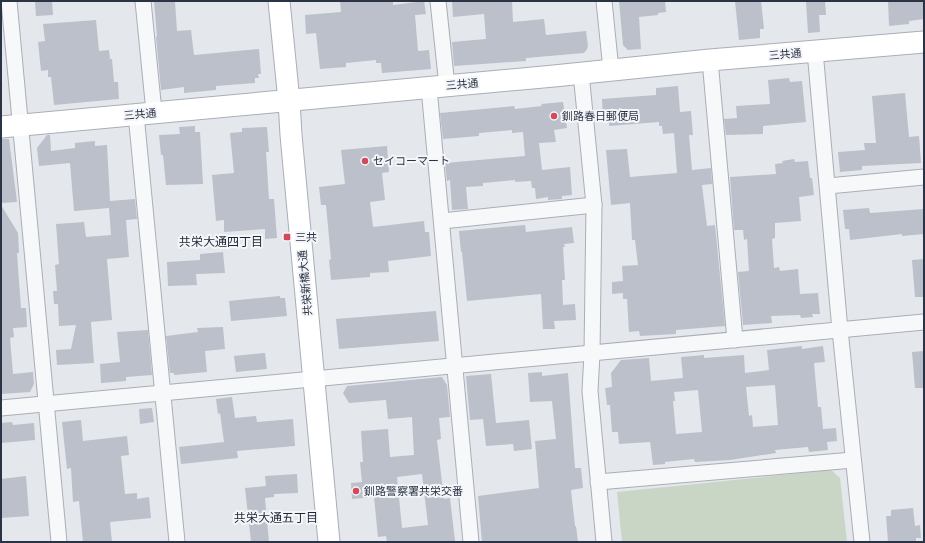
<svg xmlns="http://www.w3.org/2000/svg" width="925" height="543" font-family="'Archivo Narrow','Noto Sans JP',sans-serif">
  <rect width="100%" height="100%" fill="#e4e7ec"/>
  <polygon fill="#c9d6c5" points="831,470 840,478 847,542 622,542 617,492"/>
  <g fill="#bbc0ca" fill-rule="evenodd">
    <polygon points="35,1 52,1 53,15 36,16"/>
    <polygon points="154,1 175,1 177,31 191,30 194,55 259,49 261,74 258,74 259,78 255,78 255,83 216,86 216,90 184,93 184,87 161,90 156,37 157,36"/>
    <polygon points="340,1 393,1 393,5 424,1 426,14 415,15 418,51 429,50 431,69 382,73 381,63 376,63 376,60 346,63 346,67 320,69 316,33 306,34 305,15 341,12"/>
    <polygon points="452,1 512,1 513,22 544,19 546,35 586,31 588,46 587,49 584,53 526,58 526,61 454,66 452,42 486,39 484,14 453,17"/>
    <polygon points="619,1 665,1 666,12 658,13 658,15 639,17 641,49 628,50 623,45"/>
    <polygon points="735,1 761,1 764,29 760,29 760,38 739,40"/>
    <polygon points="825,1 826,15 819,15 820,32 808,33 806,2"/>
    <polygon points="888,1 924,1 924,19 909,21 909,24 889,26"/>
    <polygon points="96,20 99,51 109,50 110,59 112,59 114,82 118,82 119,99 54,105 51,77 48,77 48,70 41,71 38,42 45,41 43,24"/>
    <polygon points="789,78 790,82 802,81 806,122 763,126 763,134 726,135 724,119 737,118 736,106 770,104 768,80"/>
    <polygon points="678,86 680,112 691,111 693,135 689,135 692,170 711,168 712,184 702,185 707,226 715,225 725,326 676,330 676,334 640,336 639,331 629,332 627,299 623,299 623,293 612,294 612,282 623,281 622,266 638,265 635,240 632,240 630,203 611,205 606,150 627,149 630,177 677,173 674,133 663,134 662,126 659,126 659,122 609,126 609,120 603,121 602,99 656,95 656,88"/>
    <polygon points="905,93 909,137 919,136 921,163 862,166 862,170 840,172 838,152 865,150 864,143 876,143 872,96"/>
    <polygon points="563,102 567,128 554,130 556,142 539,143 542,170 570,167 572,195 562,196 562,199 548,200 548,197 536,199 535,188 532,188 531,181 515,182 515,180 483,183 483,186 466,187 468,209 452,210 450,180 447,181 445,163 525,156 523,132 512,133 512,130 479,133 479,136 443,139 440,113 514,106 515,109 542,106 541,104"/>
    <polygon points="195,126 195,132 200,132 203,184 166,185 163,155 161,155 159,135 180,134 179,127"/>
    <polygon points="267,127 269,152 266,152 269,199 274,199 277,238 265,239 265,229 224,232 224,220 216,221 212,175 234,173 230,133 242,132 242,128"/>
    <polygon points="47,135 50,135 51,151 75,148 75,143 95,141 95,146 107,145 110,201 135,199 137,219 126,220 129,257 107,259 112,320 91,322 94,363 57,365 56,350 71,349 76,325 59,326 58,304 54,304 53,291 57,291 55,265 59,264 56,224 84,222 86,237 111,235 109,208 74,211 70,163 39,166 37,148"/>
    <polygon points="1,139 9,139 17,202 1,203"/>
    <polygon points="387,146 389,172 382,173 385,200 370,202 373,227 424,221 425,232 429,232 431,256 388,261 389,272 370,273 370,277 331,280 329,260 331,259 326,205 321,205 319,187 345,184 341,150"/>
    <polygon points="794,159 795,162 808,161 810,178 812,178 814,195 799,197 801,221 775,223 775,238 772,239 774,268 779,267 780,271 798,269 800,294 818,293 820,314 812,314 813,317 801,318 800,315 771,316 772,323 743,325 738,272 749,271 747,239 744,240 743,230 734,230 730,177 776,174 775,164 783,163 782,161"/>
    <polygon points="1,205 18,233 19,253 17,253 21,308 26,308 27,327 13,328 14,337 10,338 13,374 33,372 34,384 30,392 1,394"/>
    <polygon points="869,208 870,213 924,209 924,234 902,236 902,234 850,240 849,229 845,229 843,210"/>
    <polygon points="525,225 526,232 572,227 574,243 564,244 565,247 563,247 565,280 562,280 563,305 575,304 576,320 554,321 555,329 543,329 541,294 467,301 462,252 461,252 459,231"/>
    <polygon points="223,252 225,273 196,274 197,285 168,286 167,262 200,260 200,254"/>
    <polygon points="924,259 924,297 915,297 912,260"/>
    <polygon points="280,296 280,298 285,298 287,316 231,321 229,301"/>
    <polygon points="436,311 439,341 339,349 336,319"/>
    <polygon points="223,327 225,349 205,351 207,372 174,375 174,373 170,373 166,336 198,332 197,328"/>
    <polygon points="148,330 152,375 126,377 126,381 101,383 100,364 120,362 117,332"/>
    <path d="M802,346v3l21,-3 2,16 -11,1 4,44h3l2,22 13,-1 1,13 -10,1 1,8 -19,2 -1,-5 -33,3 1,3 -46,7 -35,2 -1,-3 -29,3v2l-12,1 -3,-23 -31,2 -1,-12h-6l-2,-27h-3l-2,-17 7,-1 -1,-14 10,-13 28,-2 2,23 32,-3 -2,-21 23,-2v3l40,-3 1,18 24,-3 -2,-20zM775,385l3,40 -25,2 -1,-12 -3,1 -3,-29zM698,390l4,42 -26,2 -3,-33h2l-1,-9z"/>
    <polygon points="924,351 924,388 915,388 912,352"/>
    <polygon points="265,353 267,369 236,372 234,356"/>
    <polygon points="542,372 542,376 568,373 575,468 581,468 583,488 571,490 575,526 576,526 578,542 482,542 478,496 539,488 535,441 556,439 552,401 530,402 528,373"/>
    <polygon points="491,374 496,423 529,420 532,449 514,451 513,444 486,446 483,419 470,420 466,376"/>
    <path d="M442,377l5,8 3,32 -11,1 2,21 -4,1 7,59 6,-1 5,43 -68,1 -1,-6 -8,1 -4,-40 -22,2 -1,-16 11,-1 -2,-20h3l-2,-31 27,-2 2,28 24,-2 -2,-38 -24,2 -2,-19 -37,3 -6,-10 4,-7zM422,474l6,51 -26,3 -5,-51z"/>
    <polygon points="232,397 235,418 256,416 257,422 293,419 295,446 237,451 238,458 181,464 179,447 224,442 220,413 218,414 216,399"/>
    <polygon points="152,408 154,422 140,424 139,409"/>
    <polygon points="81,420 83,441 127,436 129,455 121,456 125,494 137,493 137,499 149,497 151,518 110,522 112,542 83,542 79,501 73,502 71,468 67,469 62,422"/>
    <polygon points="12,422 13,425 34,423 35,440 1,443 1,423"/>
    <polygon points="297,474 298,493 274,494 274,497 265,498 269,542 251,542 245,488 266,486 265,476"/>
    <polygon points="26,476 29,516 1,518 1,479"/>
    <polygon points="913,508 915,526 920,525 921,538 916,538 916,542 888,542 886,516 891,516 891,510"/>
  </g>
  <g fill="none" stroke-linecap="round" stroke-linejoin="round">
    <g stroke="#a9aeb7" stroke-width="17">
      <g id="street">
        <polyline points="9,1 59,542"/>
        <polyline points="143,1 154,112"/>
        <polyline points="438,1 447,86"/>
        <polyline points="604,1 611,70"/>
        <polyline points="815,51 840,330 862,542"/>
        <polyline points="710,60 735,340"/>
        <polyline points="581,73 594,205 592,354 590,391 604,542"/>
        <polyline points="429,88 471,542"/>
        <path d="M136,114c15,143 26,285 41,428"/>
        <polyline points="828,186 924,177"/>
        <polyline points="442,221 594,205"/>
        <polyline points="1,408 924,322"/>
        <polyline points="598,482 853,460"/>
      </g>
    </g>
    <g stroke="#a9aeb7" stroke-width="23">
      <g id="secondary">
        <polyline points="279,1 289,101 291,135 329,542"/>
        <polyline points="1,127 554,76 710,60 924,42"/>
      </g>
    </g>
    <use href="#street" stroke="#f7f8fa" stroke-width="15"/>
    <use href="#secondary" stroke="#fff" stroke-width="21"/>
  </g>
  <g fill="#d1495b" stroke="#f4f6f9" stroke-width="1.5">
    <circle cx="554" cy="116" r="4"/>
    <circle cx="365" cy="161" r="4"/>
    <rect x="283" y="233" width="8" height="8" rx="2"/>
    <circle cx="356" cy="491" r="4"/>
  </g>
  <g text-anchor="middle" stroke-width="4" stroke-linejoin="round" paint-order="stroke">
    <g font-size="11" fill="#2b3445" stroke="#f4f6f9">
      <text transform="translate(785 54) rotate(-5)" y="4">三共通</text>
      <text transform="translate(462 84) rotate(-5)" y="4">三共通</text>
      <text transform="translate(140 114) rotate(-5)" y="4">三共通</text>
      <text transform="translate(305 283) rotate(-95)" y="4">共栄新橋大通</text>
    </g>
    <g font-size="11" fill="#2b3445" stroke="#f4f6f9" text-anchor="start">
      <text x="562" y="120">釧路春日郵便局</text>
      <text x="373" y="165">セイコーマート</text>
      <text x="295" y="241">三共</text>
      <text x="364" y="495">釧路警察署共栄交番</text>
    </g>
    <g font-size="12" fill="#1d2536" stroke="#f4f6f9">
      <text x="221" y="246">共栄大通四丁目</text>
      <text x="276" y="522">共栄大通五丁目</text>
    </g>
  </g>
  <rect width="925" height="543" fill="none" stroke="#2b3445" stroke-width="4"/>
</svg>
